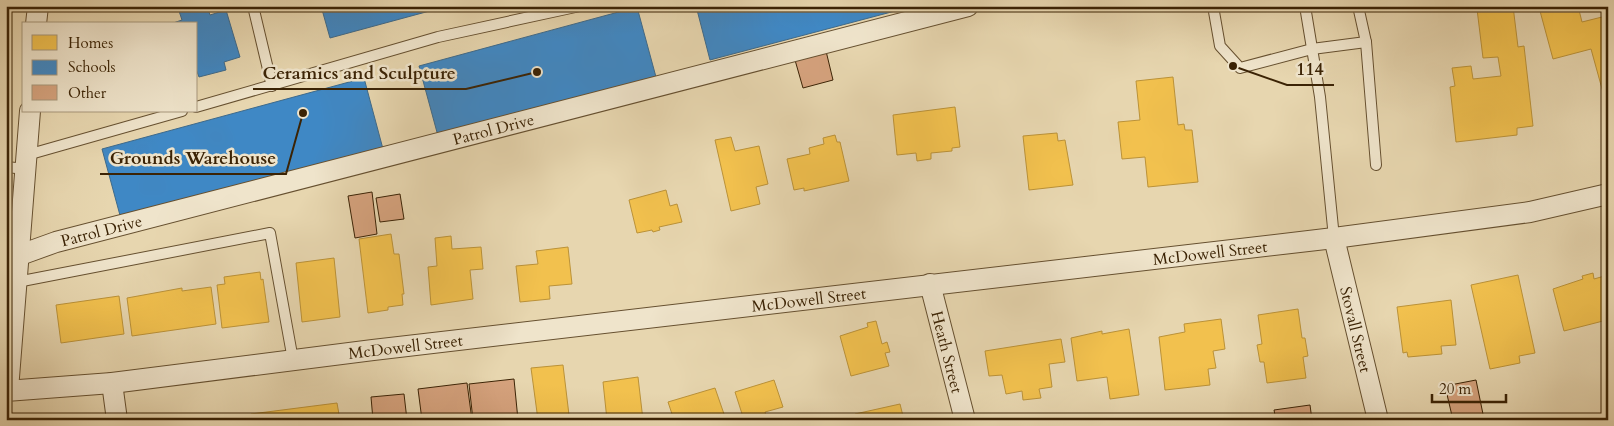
<svg xmlns="http://www.w3.org/2000/svg" width="1614" height="426" font-family="Cardo,serif">
  <rect width="100%" height="100%" fill="#e7d6af"/>
  <filter id="stains"><feTurbulence type="fractalNoise" baseFrequency=".004" numOctaves="4"/><feColorMatrix values="0 0 0 0 .2 0 0 0 0 .09 0 0 0 0 .02 0 0 0 .5 -.17"/></filter>
  <radialGradient id="worn" r=".72"><stop offset=".6" stop-color="#630" stop-opacity="0"/><stop offset="1" stop-color="#630" stop-opacity=".3"/></radialGradient>
  <g fill="#f2c14e" stroke="#bb9238">
    <polygon points="1500,6 1513,6 1518,47 1524,46 1533,126 1517,128 1517,135 1456,142 1450,87 1455,86 1452,68 1471,66 1473,79 1501,76 1498,57 1483,58 1477,9"/>
    <polygon points="1557,6 1578,6 1582,22 1602,17 1608,19 1608,95 1604,96 1591,49 1553,59 1540,11"/>
    <polygon points="1173,77 1178,125 1184,124 1185,130 1192,130 1198,182 1148,187 1145,157 1122,159 1118,122 1140,120 1136,81"/>
    <polygon points="955,107 960,147 952,148 952,151 931,153 931,159 917,161 916,153 897,155 893,115"/>
    <polygon points="1057,133 1058,141 1065,140 1073,185 1029,190 1023,136"/>
    <polygon points="835,135 837,142 840,142 849,181 804,191 804,188 794,190 787,159 810,154 809,148 824,144 823,138"/>
    <polygon points="731,137 735,151 759,146 768,184 756,187 760,204 731,211 715,140"/>
    <polygon points="666,190 670,206 677,204 682,222 659,227 660,230 653,232 652,230 637,233 629,200"/>
    <polygon points="391,234 394,254 399,254 404,294 402,294 403,305 388,307 388,310 368,313 359,239"/>
    <polygon points="451,236 452,249 481,247 483,269 470,270 473,299 431,305 428,267 437,266 435,238"/>
    <polygon points="568,247 572,284 549,286 550,299 520,302 516,266 538,264 536,251"/>
    <polygon points="334,258 340,317 302,322 296,263"/>
    <polygon points="260,272 261,280 263,279 269,322 222,328 217,285 225,284 224,277"/>
    <polygon points="1593,273 1594,279 1608,275 1608,311 1605,312 1607,320 1564,331 1553,289 1583,279 1582,276"/>
    <polygon points="1518,275 1535,353 1519,356 1520,363 1490,369 1471,285"/>
    <polygon points="211,287 216,324 132,336 127,298 182,288 182,291"/>
    <polygon points="119,296 124,334 61,343 56,305"/>
    <polygon points="1451,300 1456,345 1441,346 1442,354 1408,357 1407,352 1403,353 1397,307"/>
    <polygon points="1298,309 1302,338 1305,338 1308,356 1303,357 1306,378 1267,383 1264,362 1260,362 1257,345 1262,344 1258,315"/>
    <polygon points="1221,319 1225,349 1213,351 1216,368 1208,369 1210,385 1165,390 1159,337 1185,332 1184,324"/>
    <polygon points="876,321 882,344 887,342 890,352 885,353 889,366 851,376 840,336 868,327 867,323"/>
    <polygon points="1129,329 1139,395 1110,399 1107,377 1077,381 1071,338 1102,331 1102,334"/>
    <polygon points="1061,339 1065,362 1049,364 1052,387 1039,389 1041,398 1023,400 1022,391 1006,394 1002,375 989,376 985,351"/>
    <polygon points="563,365 569,415 558,416 559,419 538,420 531,368"/>
    <polygon points="638,377 643,420 607,420 603,382"/>
    <polygon points="774,380 783,407 765,412 767,419 755,420 754,416 744,420 735,392"/>
    <polygon points="715,388 724,414 712,420 674,420 668,402"/>
    <polygon points="337,403 340,420 251,420 251,414"/>
    <polygon points="900,404 904,420 856,420 855,414"/>
    <polygon points="244,417 244,420 224,420"/>
  </g>
  <g fill="#3f88c5" stroke="#3e6a8b">
    <polygon points="197,6 207,6 210,15 226,10 240,57 224,62 226,70 199,77 196,69 196,24 170,24 182,20 179,11"/>
    <polygon points="321,6 448,6 330,38"/>
    <polygon points="696,6 914,6 710,60"/>
    <polygon points="637,7 656,77 438,136 419,66"/>
    <polygon points="364,78 383,149 121,219 102,149"/>
  </g>
  <g fill="#d5a27d" stroke="#3b2305">
    <polygon points="826,51 833,80 803,88 795,60"/>
    <polygon points="372,192 377,234 355,238 348,196"/>
    <polygon points="400,194 404,219 380,222 376,198"/>
    <polygon points="514,379 518,420 473,420 469,384"/>
    <polygon points="1476,380 1484,419 1453,420 1445,386"/>
    <polygon points="467,383 472,420 422,420 418,389"/>
    <polygon points="404,394 407,420 373,420 371,397"/>
    <polygon points="1310,405 1312,420 1276,420 1274,410"/>
  </g>
  <g fill="none" stroke-linecap="round" stroke-linejoin="round">
    <g stroke="#665030" stroke-width="12">
      <g id="service">
        <polyline points="253,6 272,86"/>
        <polyline points="1213,6 1220,46 1240,68 1312,49 1366,42"/>
        <polyline points="1305,6 1320,97 1334,238"/>
        <polyline points="1358,6 1366,42 1376,165"/>
        <polyline points="196,107 438,37 580,6"/>
        <polyline points="27,155 182,111"/>
        <polyline points="6,167 26,169"/>
        <polyline points="17,282 270,233 293,360"/>
      </g>
    </g>
    <g stroke="#665030" stroke-width="22">
      <g id="minor">
        <polyline points="36,24 38,6"/>
        <path id="s1" d="M1334,238l44,182"/>
        <path id="s2" d="M20,255l36,-13 912,-236"/>
        <path id="s3" d="M930,284l35,136"/>
        <polyline points="112,383 117,420"/>
        <polyline points="8,390 30,111"/>
        <path id="s4" d="M6,391l106,-8 261,-33 961,-112 196,-26 78,-18"/>
      </g>
    </g>
    <use href="#service" stroke="#efe4cb" stroke-width="10"/>
    <use href="#minor" stroke="#efe4cb" stroke-width="20"/>
  </g>
  <g text-anchor="middle" stroke-width="5" stroke-linejoin="round" paint-order="stroke">
    <g font-size="16" fill="#3b2305" stroke="#efe4cb">
      <text dy="6" stroke="none"><textPath href="#s2" startOffset="490">Patrol Drive</textPath></text>
      <text dy="6" stroke="none"><textPath href="#s2" startOffset="85">Patrol Drive</textPath></text>
      <text dy="6" stroke="none"><textPath href="#s4" startOffset="1212">McDowell Street</textPath></text>
      <text dy="6" stroke="none"><textPath href="#s4" startOffset="808">McDowell Street</textPath></text>
      <text dy="6" stroke="none"><textPath href="#s1" startOffset="94">Stovall Street</textPath></text>
      <text dy="6" stroke="none"><textPath href="#s4" startOffset="402">McDowell Street</textPath></text>
      <text dy="6" stroke="none"><textPath href="#s3" startOffset="70">Heath Street</textPath></text>
    </g>
  </g>
  <path fill="none" stroke="#3b2305" stroke-width="2" d="M1233 66L1287 85H1334M537 72L466 89H253M303 113L286 174H100"/>
  <g fill="#3b2305" stroke="#efe4cb" stroke-width="2">
    <circle cx="1233" cy="66" r="5"/>
    <circle cx="537" cy="72" r="5"/>
    <circle cx="303" cy="113" r="5"/>
  </g>
  <g font-size="18" text-anchor="middle" font-weight="bold" fill="#3b2305" stroke="#efe4cb" stroke-width="5" stroke-linejoin="round" paint-order="stroke">
    <text x="1310" y="75">114</text>
    <text x="359" y="79">Ceramics and Sculpture</text>
    <text x="193" y="164">Grounds Warehouse</text>
  </g>
  <rect width="1614" height="426" fill="none" stroke="#e7d6af" stroke-width="25"/>
  <rect x="8" y="8" width="1599" height="411" fill="none" stroke="#3b2305" stroke-width="2.5"/>
  <rect x="12" y="12" width="1589" height="401" fill="none" stroke="#3b2305"/>
  <rect x="22" y="22" width="175" height="90" fill="#efe4cb" stroke="#a7977c"/>
  <rect x="32" y="35" width="25" height="15" fill="#f2c14e" stroke="#a7977c"/>
  <text x="68" y="48" font-size="15" fill="#3b2305">Homes</text>
  <rect x="32" y="60" width="25" height="15" fill="#3f88c5" stroke="#a7977c"/>
  <text x="68" y="72" font-size="15" fill="#3b2305">Schools</text>
  <rect x="32" y="85" width="25" height="15" fill="#d5a27d" stroke="#a7977c"/>
  <text x="68" y="98" font-size="15" fill="#3b2305">Other</text>
  <path d="M1432 394v8h74v-8" fill="none" stroke="#3b2305" stroke-width="2.5"/>
  <text x="1439" y="394" font-size="15" fill="#3b2305" stroke="#efe4cb" stroke-width="4" paint-order="stroke">20 m</text>
  <rect width="100%" height="100%" filter="url(#stains)"/>
  <rect width="100%" height="100%" fill="url(#worn)"/>
</svg>
